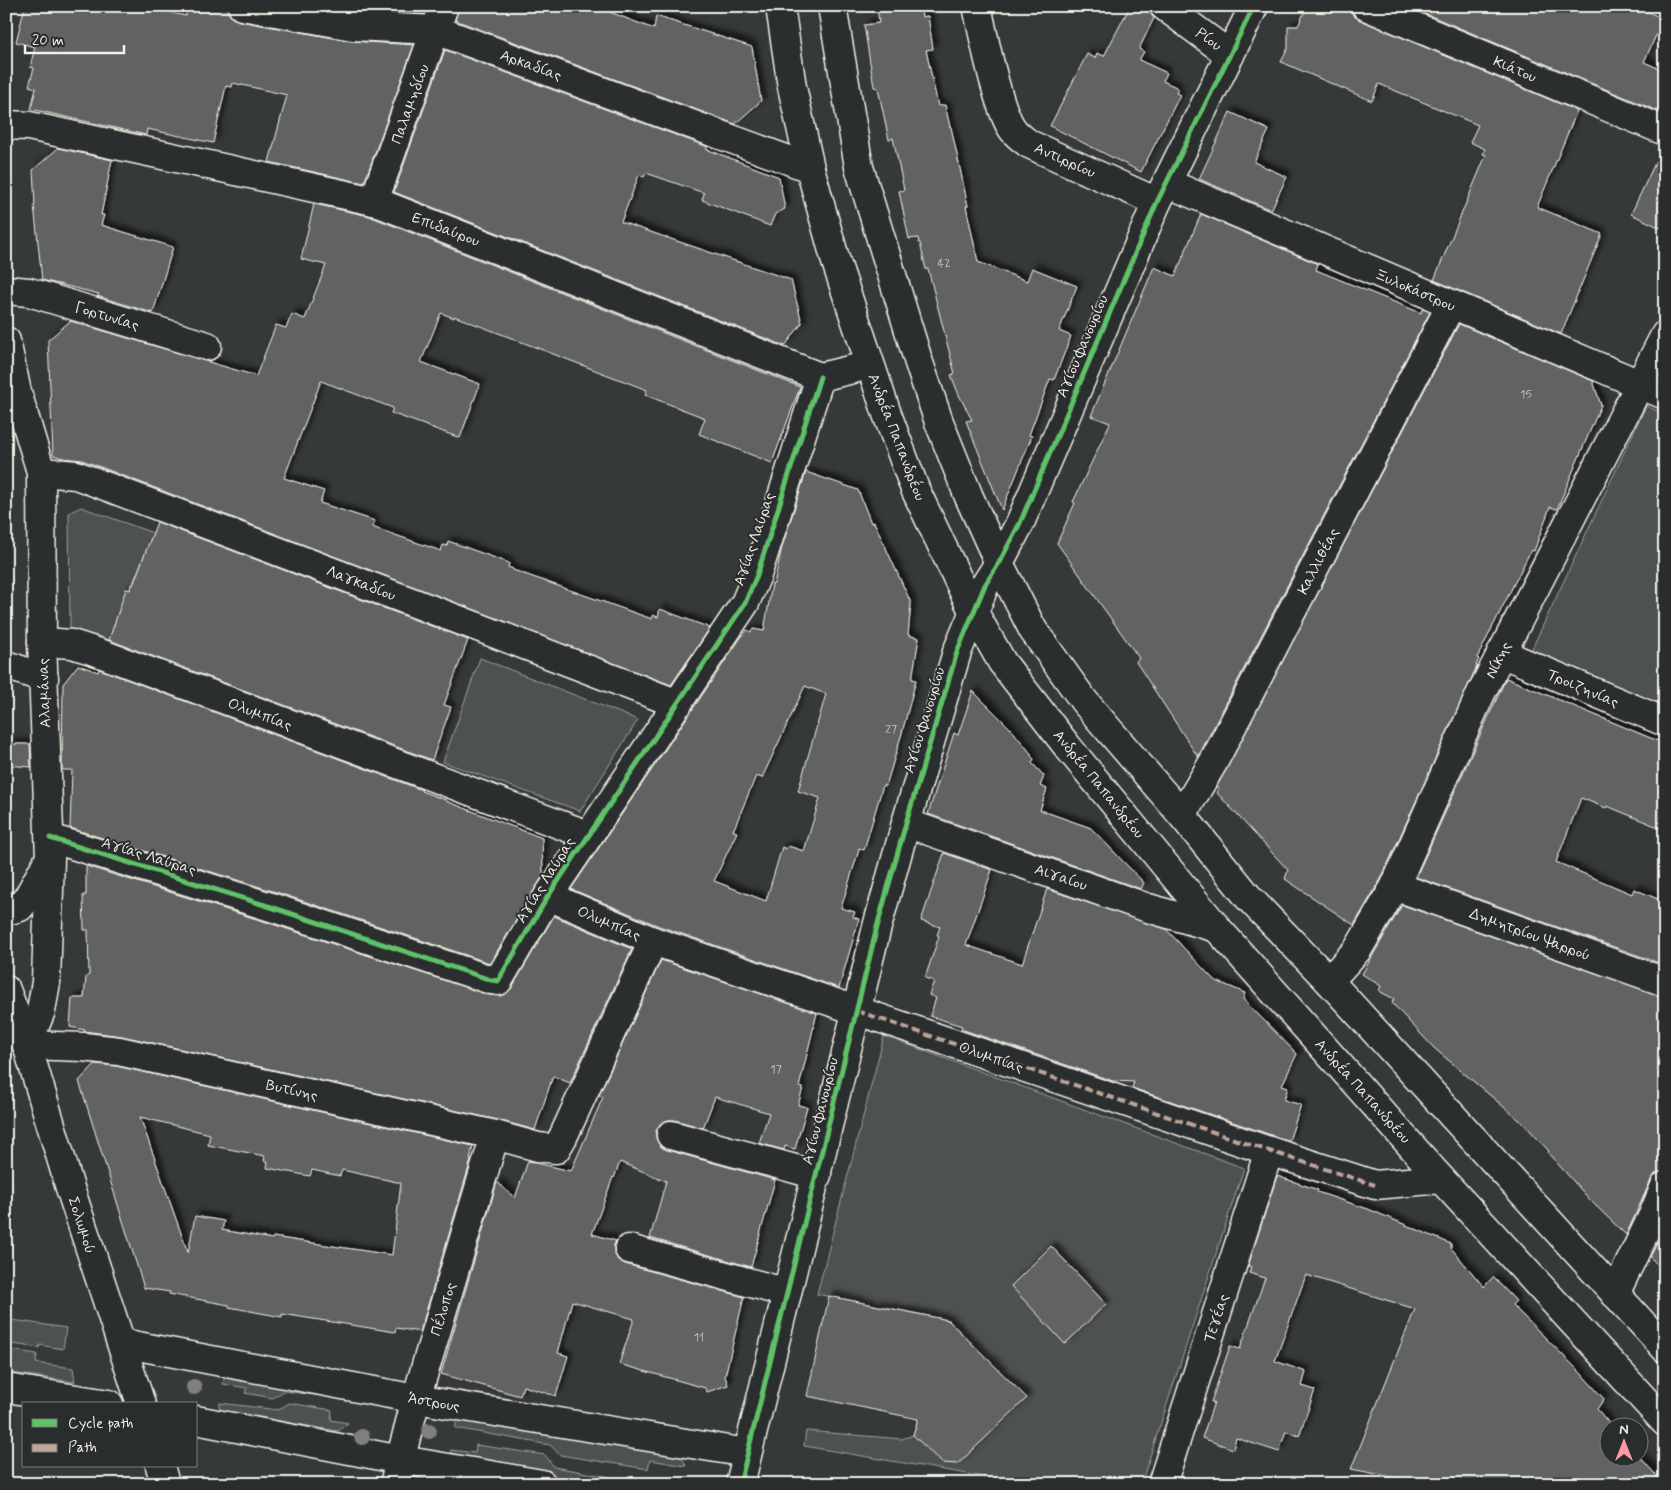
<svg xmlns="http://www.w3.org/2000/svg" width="1671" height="1490" font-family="Mynerve,sans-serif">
  <defs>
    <filter id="shadow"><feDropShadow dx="4.5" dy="-4.5" stdDeviation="2.5" flood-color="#0009"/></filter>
  </defs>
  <rect width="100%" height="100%" fill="#363939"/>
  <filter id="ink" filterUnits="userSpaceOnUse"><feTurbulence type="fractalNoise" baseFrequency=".02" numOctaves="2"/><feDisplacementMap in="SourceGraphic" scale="10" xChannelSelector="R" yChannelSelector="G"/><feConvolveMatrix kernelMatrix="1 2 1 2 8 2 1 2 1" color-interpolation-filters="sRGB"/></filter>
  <g filter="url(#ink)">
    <g fill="#4e514f" stroke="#a1a19c">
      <polygon points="1646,406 1665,414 1665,709 1530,653"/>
      <polygon points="81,507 153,533 130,590 126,589 109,640 70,629 69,513"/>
      <polygon points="480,658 638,720 580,811 443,762"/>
      <polygon points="884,1036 1244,1168 1141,1484 1026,1484 804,1446 806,1431 902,1439 913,1435 948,1320 817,1294"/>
      <polygon points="6,1180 12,1181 6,1235"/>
      <polygon points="6,1319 66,1328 63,1349 40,1345 39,1348 6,1343"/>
      <polygon points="9,1350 37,1354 36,1363 73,1368 75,1382 6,1372 6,1351"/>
      <polygon points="226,1370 351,1400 284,1391 273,1398 245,1393 247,1388 223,1384"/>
      <polygon points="220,1403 278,1410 289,1403 332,1410 331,1420 348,1423 338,1431 219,1411"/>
      <polygon points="458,1415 681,1455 686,1466 650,1460 648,1469 560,1455 550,1445 455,1428"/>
      <polygon points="476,1445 545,1455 554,1467 650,1484 591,1484 450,1460 451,1450 475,1453"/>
      <polygon points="844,1477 884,1483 885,1484 836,1484"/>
    </g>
    <g fill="#616362" stroke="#f4f1e8" fill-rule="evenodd" filter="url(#shadow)">
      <polygon points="25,6 141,6 186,16 187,6 227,6 228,12 232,18 239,21 350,41 414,45 364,183 269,162 287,95 233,83 232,87 226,86 213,143 147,129 146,135 31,109 36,88 29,86 34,68 30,67 35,47 16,42"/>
      <polygon points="332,6 427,6 425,14 355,10"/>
      <polygon points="459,6 594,6 654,29 656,16 752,47 761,101 735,124 455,20"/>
      <polygon points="877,6 920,6 922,17 928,16 933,49 926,50 938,106 945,105 950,127 951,127 968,206 966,206 978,262 1027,281 1032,268 1077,286 1059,331 1071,336 1054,380 1050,379 1029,435 1032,436 1002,510 966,421 972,420 959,395 951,375 955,374 928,269 926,270 920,243 919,243 918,238 909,239 899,191 904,190 893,138 889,140 878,88 874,87 864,25 879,23"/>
      <polygon points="1130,6 1149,6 1150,13 1154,18 1139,49 1144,52 1139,60 1167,73 1163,81 1178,88 1176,93 1180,95 1141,172 1050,126 1087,54 1095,58 1097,53 1104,56"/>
      <polygon points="1307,6 1351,6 1353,15 1360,20 1577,111 1537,207 1602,234 1561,334 1434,280 1486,155 1483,154 1485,149 1470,142 1478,125 1379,84 1372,101 1281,62 1288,48 1288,26 1298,26"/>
      <polygon points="1407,6 1636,6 1659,17 1658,20 1662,22 1644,62 1665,71 1665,114"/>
      <polygon points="445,50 708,147 706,149 779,177 785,209 775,214 770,226 702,200 704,193 646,173 644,177 639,175 621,222 791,280 802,323 785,346 394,192"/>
      <polygon points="1230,112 1269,130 1254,162 1287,177 1271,210 1199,179"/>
      <polygon points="1663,146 1665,146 1665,230 1631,214"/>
      <polygon points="58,148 112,160 101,215 104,215 101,225 173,247 153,313 97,296 99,294 42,280 34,205 35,205 33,170"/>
      <polygon points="314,204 369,216 800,387 772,463 699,434 705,418 645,395 647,390 454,316 454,318 441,313 421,362 480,384 460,438 391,413 393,408 321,381 284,478 324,491 320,503 375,521 372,527 441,551 443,545 447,546 448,541 509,563 508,567 513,569 513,570 652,619 653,615 658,617 660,609 710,628 671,685 82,460 63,458 53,455 48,340 70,321 256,376 276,325 286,328 292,314 305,319 326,265 301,259"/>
      <polygon points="1201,214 1318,264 1316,270 1421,313 1422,309 1430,312 1198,757 1136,662 1139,658 1057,543 1075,503 1073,502 1110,423 1091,416 1154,267 1175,276"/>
      <polygon points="1459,324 1593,381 1601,405 1557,509 1550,507 1534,551 1531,550 1477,658 1479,659 1476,665 1477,666 1381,879 1354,925 1285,879 1288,870 1217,793 1219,788 1217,786"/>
      <path d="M806,472l52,18 13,33 3,-1 37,81 -3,32 11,3 -7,41 4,1 -14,53 -16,53 -3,-1 -19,65 -5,-2 -1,5 -17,55 14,4 -2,5 6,2 -20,69 -180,-62 -88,-37 169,-250 7,-9 4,2 2,-3 11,2 8,-47h2l8,-37zM805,686l21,8 -28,97 22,7 -16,53 -16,-5 -2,3 -4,-2 -16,54 -52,-20 23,-49 -4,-1 23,-55 6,2z"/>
      <polygon points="157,522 468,640 444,705 451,707 432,760 109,640 126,589 130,590 131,585 133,585"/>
      <polygon points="78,665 98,672 99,669 422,790 421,791 446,800 446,801 542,838 543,876 490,963 276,892 70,828 72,770 62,770 63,684"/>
      <polygon points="1506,678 1665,744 1665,830 1607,806 1606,808 1581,798 1556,862 1632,894 1634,889 1665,902 1665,965 1416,877"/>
      <polygon points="973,691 1011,729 1032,755 1031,756 1034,759 1032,763 1044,776 1040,786 1047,789 1040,810 1091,828 1144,883 1141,889 928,814 954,733 958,735"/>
      <polygon points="6,744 30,744 31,767 6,765"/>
      <polygon points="944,853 992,870 966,945 1022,964 1047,889 1166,929 1214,980 1245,993 1243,999 1297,1054 1282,1085 1288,1087 1284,1100 1301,1105 1289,1141 1132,1088 1134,1082 1113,1081 961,1029 962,1026 930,1016 936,998 929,995 934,981 925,978 939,936 937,935 940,927 921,921"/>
      <polygon points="86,866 266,922 489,995 504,995 511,989 554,916 632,949 570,1083 553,1076 535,1130 498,1120 122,1036 84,1031 85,1030 70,1027 72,998 84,998 86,977 89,975 88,930 84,930 83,895 86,895"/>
      <polygon points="1402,905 1665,997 1665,1171 1656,1173 1651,1180 1626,1235 1592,1202 1548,1153 1549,1151 1524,1124 1434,1048 1392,1003 1394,999 1379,991 1381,986 1362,974"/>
      <polygon points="661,960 817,1013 799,1087 803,1088 798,1105 807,1107 795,1149 785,1146 784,1150 759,1143 769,1113 715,1097 703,1128 675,1120 668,1120 660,1124 656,1131 656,1138 660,1146 667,1150 775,1180 751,1267 650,1238 666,1181 620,1162 614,1178 613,1177 592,1234 616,1241 614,1245 614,1253 618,1260 625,1264 744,1297 725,1376 728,1385 707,1392 705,1388 619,1364 634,1319 572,1301 558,1353 568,1356 556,1396 523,1386 520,1396 441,1374 497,1182 515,1198 528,1161 571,1171 603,1097 599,1095"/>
      <path d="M95,1064l21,2 357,80 -3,13 1,1 -51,172 -24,-4 -1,4 -113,-18v3l-53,-10v-2l-60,-11 1,-2 -26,-4 -65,-207zM140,1117l70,17 -2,11 57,11 -1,5 4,1 -1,6 43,8 2,-6 28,6 2,-6 59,13 -9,72 -119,-18 -1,2 -50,-9 2,-9 -29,-5 -7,37z"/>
      <polygon points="1277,1176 1318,1190 1317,1192 1368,1209 1451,1244 1451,1248 1484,1287 1493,1277 1516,1301 1512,1305 1578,1370 1604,1399 1597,1409 1613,1428 1608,1428 1608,1458 1638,1458 1638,1455 1664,1484 1428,1484 1351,1469 1415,1309 1306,1275 1275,1361 1306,1372 1302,1386 1315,1390 1299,1436 1286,1431 1279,1452 1236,1438 1233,1449 1202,1438 1214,1402 1211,1402 1230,1346 1240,1349 1265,1278 1249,1273 1251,1267 1248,1266"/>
      <polygon points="1665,1227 1665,1272 1650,1257"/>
      <polygon points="1051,1246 1106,1304 1065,1344 1011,1286"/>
      <polygon points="829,1296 948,1320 1027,1398 958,1464 942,1463 913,1435 918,1419 807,1396"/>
    </g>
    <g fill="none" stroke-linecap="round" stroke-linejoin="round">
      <g stroke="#f4f1e8" stroke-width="31">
        <g id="minor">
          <polyline points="242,6 353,26 436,30 810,168"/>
          <path d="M977,6c6,27 21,107 37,125 4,5 10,9 15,13l128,58"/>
          <polyline points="1164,6 1230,55"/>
          <polyline points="1366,6 1665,131"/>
          <polyline points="6,125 29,126 374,201 820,377 870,365"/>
          <polyline points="1167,183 1665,395"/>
          <polyline points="374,201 444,6"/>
          <polyline points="6,290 29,292 207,346"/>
          <polyline points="6,341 17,392 41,472 42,642 50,858 46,982 41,1011 27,1045"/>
          <polyline points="41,472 76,475 483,629 678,704"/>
          <polyline points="42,642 72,644 97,652 588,835"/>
          <polyline points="1501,653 1665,722"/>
          <polyline points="6,665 44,678"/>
          <polyline points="1182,815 1214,761 1451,305"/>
          <polyline points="906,823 1148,908 1217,928"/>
          <polyline points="50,838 271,907 491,980 498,981 548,896 745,603 757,575 820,377"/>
          <polyline points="1395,886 1665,982"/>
          <polyline points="548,896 653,941 1269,1151 1375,1185 1441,1179"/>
          <polyline points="6,911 20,907 28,897 48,861"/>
          <polyline points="1329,981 1358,949 1395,886 1481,693 1665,335"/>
          <polyline points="6,990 27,1045 70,1188 141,1404"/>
          <polyline points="27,1045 83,1047 119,1051 495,1135 538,1147 556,1149 563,1137 653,941"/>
          <polyline points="671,1135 817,1175"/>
          <polyline points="629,1249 787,1293"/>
          <polyline points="1615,1294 1653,1215 1665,1186"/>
          <polyline points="122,1343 416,1399 747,1453"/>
          <polyline points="6,1388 109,1404"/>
          <polyline points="196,1420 401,1460 542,1484"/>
          <polyline points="160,1466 165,1484"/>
          <polyline points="394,1484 416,1399 495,1135"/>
          <polyline points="740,1484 877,927 906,823 957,652 985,585 999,563 1020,523 1157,202 1254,6"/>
          <polyline points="1162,1484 1269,1151"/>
        </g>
      </g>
      <g stroke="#f4f1e8" stroke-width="31">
        <g id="major">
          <polyline points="780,6 792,87 810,168 836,262 887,414 915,489 973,611 1002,662 1067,746 1217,928 1441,1179 1665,1422"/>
          <polyline points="832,6 859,167 918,360 939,422 969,497 999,563 1033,630 1084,701 1182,815 1249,898 1329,981 1665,1348"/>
        </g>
      </g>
      <use href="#minor" stroke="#2a2d2e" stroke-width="28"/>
      <use href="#major" stroke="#2a2d2e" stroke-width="28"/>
      <polyline stroke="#c0a59a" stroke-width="4" stroke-dasharray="8 4" stroke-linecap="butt" points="857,1011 1269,1151 1375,1185"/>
      <g stroke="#2a2d2e" stroke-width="8">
        <g id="cycleway">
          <polyline points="50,838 271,907 491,980 498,981 548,896 745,603 757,575 820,377"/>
          <polyline points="740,1484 877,927 906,823 957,652 985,585 999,563 1020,523 1157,202 1254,6"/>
        </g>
      </g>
      <use href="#cycleway" stroke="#61c268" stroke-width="5"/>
    </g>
    <g fill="#7f7f7c">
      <circle cx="194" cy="1387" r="8"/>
      <circle cx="429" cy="1431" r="8"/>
      <circle cx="362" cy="1437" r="8"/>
    </g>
  </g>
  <g text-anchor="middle" stroke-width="4" stroke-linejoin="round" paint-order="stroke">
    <g font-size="12" fill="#cfcec6">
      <text x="944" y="267">42</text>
      <text x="1526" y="398">15</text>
      <text x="891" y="733">27</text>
      <text x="776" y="1073">17</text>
      <text x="699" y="1341">11</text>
    </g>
    <g font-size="15" fill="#f4f1e8" stroke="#2a2d2e">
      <text transform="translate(1209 39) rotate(36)" y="5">Ρίου</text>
      <text transform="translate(531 65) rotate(20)" y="5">Αρκαδίας</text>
      <text transform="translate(1515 69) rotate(23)" y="5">Κιάτου</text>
      <text transform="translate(410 104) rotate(-70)" y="5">Παλαμηδίου</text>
      <text transform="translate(1065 160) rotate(24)" y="5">Αντιρρίου</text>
      <text transform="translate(446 229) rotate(21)" y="5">Επιδαύρου</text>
      <text transform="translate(1415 290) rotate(23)" y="5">Ξυλοκάστρου</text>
      <text transform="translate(107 316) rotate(17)" y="5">Γορτυνίας</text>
      <text transform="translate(1082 346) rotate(-67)" y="5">Αγίου Φανουρίου</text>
      <text transform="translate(897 437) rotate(69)" y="5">Ανδρέα Παπανδρέου</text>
      <text transform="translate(754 539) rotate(-71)" y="5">Αγίας Λαύρας</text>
      <text transform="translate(1318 561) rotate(-63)" y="5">Καλλιθέας</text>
      <text transform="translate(361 583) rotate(21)" y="5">Λαγκαδίου</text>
      <text transform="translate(1498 660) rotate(-63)" y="5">Νίκης</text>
      <text transform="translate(1583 688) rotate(23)" y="5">Τροιζηνίας</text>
      <text transform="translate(44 693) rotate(-92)" y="5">Αλαμάνας</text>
      <text transform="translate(260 714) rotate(21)" y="5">Ολυμπίας</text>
      <text transform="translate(924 720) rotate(-73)" y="5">Αγίου Φανουρίου</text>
      <text transform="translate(1099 784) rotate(51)" y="5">Ανδρέα Παπανδρέου</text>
      <text transform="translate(149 856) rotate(17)" y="5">Αγίας Λαύρας</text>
      <text transform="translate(1061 877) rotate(19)" y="5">Αιγαίου</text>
      <text transform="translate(545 880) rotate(-58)" y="5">Αγίας Λαύρας</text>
      <text transform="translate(609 923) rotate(23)" y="5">Ολυμπίας</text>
      <text transform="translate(1530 934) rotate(20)" y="5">Δημητρίου Ψαρρού</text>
      <text transform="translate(991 1057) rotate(19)" y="5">Ολυμπίας</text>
      <text transform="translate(292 1090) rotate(13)" y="5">Βυτίνης</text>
      <text transform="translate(1363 1091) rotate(48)" y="5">Ανδρέα Παπανδρέου</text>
      <text transform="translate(820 1111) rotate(-76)" y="5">Αγίου Φανουρίου</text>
      <text transform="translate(82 1225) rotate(72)" y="5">Σολωμού</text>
      <text transform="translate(443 1309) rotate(-73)" y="5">Πέλοπος</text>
      <text transform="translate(1216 1318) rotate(-72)" y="5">Τεγέας</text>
      <text transform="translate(434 1402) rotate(10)" y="5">Άστρους</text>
    </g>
  </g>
  <rect width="1671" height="1490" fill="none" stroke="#2a2d2e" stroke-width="25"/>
  <rect x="12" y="12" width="1646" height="1465" fill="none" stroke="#f4f1e8" stroke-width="2" filter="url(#ink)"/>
  <rect x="22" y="1402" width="175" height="65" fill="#2a2d2e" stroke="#7b7b78"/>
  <rect x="32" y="1419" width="25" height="8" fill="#61c268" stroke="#7b7b78"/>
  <text x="68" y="1428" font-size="15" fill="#f4f1e8">Cycle path</text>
  <rect x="32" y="1444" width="25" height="8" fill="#c0a59a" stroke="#7b7b78"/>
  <text x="68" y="1452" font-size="15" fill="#f4f1e8">Path</text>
  <g transform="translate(1624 1442)"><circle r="24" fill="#2a2d2e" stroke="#7b7b78"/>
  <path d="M0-4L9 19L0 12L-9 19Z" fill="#ff9aa2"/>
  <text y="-8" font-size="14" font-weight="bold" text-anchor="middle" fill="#f4f1e8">N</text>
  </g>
  <path d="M25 45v8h99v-8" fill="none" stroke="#f4f1e8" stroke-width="2.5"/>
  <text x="32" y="45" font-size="15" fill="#f4f1e8" stroke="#2a2d2e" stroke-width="4" paint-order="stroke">20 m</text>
</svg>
